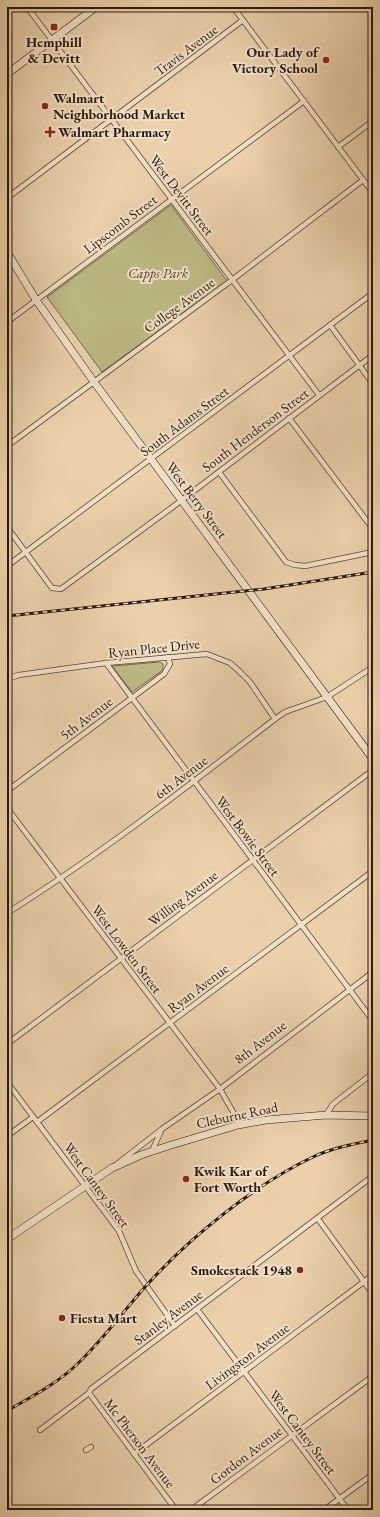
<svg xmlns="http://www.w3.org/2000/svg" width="380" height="1517" font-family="'EB Garamond',serif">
  <rect width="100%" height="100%" fill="#ebd0ab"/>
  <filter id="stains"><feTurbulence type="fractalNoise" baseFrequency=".005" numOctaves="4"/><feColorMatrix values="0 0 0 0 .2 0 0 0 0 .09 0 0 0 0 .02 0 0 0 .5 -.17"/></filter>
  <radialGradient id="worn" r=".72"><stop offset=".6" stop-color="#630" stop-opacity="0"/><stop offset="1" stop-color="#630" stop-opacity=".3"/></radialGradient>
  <g fill="#bdb985" stroke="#74694a">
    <polygon points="171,205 227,281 102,372 47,297"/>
    <polygon points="160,662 163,664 163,670 132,692 112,666"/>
  </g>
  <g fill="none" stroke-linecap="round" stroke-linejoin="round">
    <g stroke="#5a4737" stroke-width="6">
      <g id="minor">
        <polyline points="27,7 319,395"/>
        <polyline points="233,7 373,193"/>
        <polyline points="338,147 373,121"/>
        <polyline points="7,198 243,20"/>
        <polyline points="7,322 304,101"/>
        <polyline points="330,325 373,384"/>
        <polyline points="289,418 373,529"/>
        <polyline points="7,446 232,280 363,180"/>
        <polyline points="219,472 286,562 295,565 305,566 373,552"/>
        <polyline points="7,527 52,588 61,589 174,506 373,355"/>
        <polyline points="7,566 373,293"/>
        <polyline points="106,663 373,1021"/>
        <polyline points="7,679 19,675 106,663 207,654 230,663 240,672 250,682 275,719"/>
        <polyline points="7,791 164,674 170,664 168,657"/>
        <polyline points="7,808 220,1089 237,1119 238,1125"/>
        <path d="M7,913c94,-59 181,-127 268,-194l10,-7 42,-15 46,-30"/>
        <polyline points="7,1044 373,770"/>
        <polyline points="7,1082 119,1231 136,1271 175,1326"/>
        <polyline points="326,1115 333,1104 373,1073"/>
        <polyline points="37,1122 373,871"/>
        <polyline points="7,1136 33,1117"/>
        <polyline points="152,1151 161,1131"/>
        <polyline points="117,1164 162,1129 220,1089 373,972"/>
        <polyline points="318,1219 373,1294"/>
        <polyline points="197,1309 348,1510"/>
        <polyline points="40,1430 89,1393"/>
        <polyline points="86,1450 91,1447"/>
        <polyline points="134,1454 373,1275"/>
        <polyline points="176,1510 89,1393 91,1389 373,1176"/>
        <polyline points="191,1510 373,1376"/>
        <polyline points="324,1510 373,1474"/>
      </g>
    </g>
    <g stroke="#2a1910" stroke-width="8">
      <g id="secondary">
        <polyline points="7,74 96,7"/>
        <polyline points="7,252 36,300 94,382 373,759"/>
        <polyline points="7,1239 112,1168 141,1155 168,1146 238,1125 266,1120 326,1115 373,1116"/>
      </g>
    </g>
    <use href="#minor" stroke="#f2e0c8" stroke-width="4.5"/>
    <use href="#secondary" stroke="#f2e0c8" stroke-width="7"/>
    <g stroke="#2a1910" stroke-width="3">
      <g id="rail">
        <polyline points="7,616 264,589 373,572"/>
        <path d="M7,1411c22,-13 46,-25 66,-43 27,-24 48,-54 72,-81 44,-49 110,-103 170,-131 18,-8 38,-12 58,-16"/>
      </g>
    </g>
    <use href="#rail" stroke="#f2e0c8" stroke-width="1.5" stroke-dasharray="4.5" stroke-linecap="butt"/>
  </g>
  <g fill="#8f2418" stroke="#f2e0c8" stroke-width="1.5">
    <rect x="50" y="23" width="8" height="8" rx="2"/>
    <circle cx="326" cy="60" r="4"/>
    <circle cx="45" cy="106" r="4"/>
    <path d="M48 126h4v4h4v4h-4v4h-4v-4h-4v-4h4z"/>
    <circle cx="186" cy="1179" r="4"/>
    <circle cx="300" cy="1270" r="4"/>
    <circle cx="62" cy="1318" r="4"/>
  </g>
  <g text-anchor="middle" stroke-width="4" stroke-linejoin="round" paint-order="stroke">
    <g font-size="14" font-weight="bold" fill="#2a1910" stroke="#f2e0c8" text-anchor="start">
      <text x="54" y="47" text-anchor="middle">Hemphill<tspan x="54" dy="16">&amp; Devitt</tspan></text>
      <text x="318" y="57" text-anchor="end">Our Lady of<tspan x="318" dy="16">Victory School</tspan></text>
      <text x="53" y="103">Walmart<tspan x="53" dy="16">Neighborhood Market</tspan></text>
      <text x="58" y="137">Walmart Pharmacy</text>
      <text x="194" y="1176">Kwik Kar of<tspan x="194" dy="16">Fort Worth</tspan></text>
      <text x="292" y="1275" text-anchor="end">Smokestack 1948</text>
      <text x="70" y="1323">Fiesta Mart</text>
    </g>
    <g font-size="14" fill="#2a1910" stroke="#f2e0c8">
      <text transform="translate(186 50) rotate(-37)" y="5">Travis Avenue</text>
      <text transform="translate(182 195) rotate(53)" y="5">West Devitt Street</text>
      <text transform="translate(120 224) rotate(-37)" y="5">Lipscomb Street</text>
      <text transform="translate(179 305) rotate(-36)" y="5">College Avenue</text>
      <text transform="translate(184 421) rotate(-37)" y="5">South Adams Street</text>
      <text transform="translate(255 430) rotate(-37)" y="5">South Henderson Street</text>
      <text transform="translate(197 500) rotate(53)" y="5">West Berry Street</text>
      <text transform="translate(154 648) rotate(-6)" y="5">Ryan Place Drive</text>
      <text transform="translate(86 718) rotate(-37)" y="5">5th Avenue</text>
      <text transform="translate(181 777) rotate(-37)" y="5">6th Avenue</text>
      <text transform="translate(248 836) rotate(53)" y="5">West Bowie Street</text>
      <text transform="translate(183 898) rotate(-37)" y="5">Willing Avenue</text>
      <text transform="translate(127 949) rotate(53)" y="5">West Lowden Street</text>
      <text transform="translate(198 988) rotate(-37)" y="5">Ryan Avenue</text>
      <text transform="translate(260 1042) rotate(-38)" y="5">8th Avenue</text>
      <text transform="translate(237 1115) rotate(-12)" y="5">Cleburne Road</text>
      <text transform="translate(97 1185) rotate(54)" y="5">West Cantey Street</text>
      <text transform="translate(168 1317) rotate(-37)" y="5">Stanley Avenue</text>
      <text transform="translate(247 1356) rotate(-37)" y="5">Livingston Avenue</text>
      <text transform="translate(303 1432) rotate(53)" y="5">West Cantey Street</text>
      <text transform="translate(140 1443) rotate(53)" y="5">Mc Pherson Avenue</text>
      <text transform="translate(246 1455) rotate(-37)" y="5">Gordon Avenue</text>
    </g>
    <g font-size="14" font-style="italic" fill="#564933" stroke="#f2e0c8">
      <text x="158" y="278">Capps Park</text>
    </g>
  </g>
  <rect width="380" height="1517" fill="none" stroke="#ebd0ab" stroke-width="24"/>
  <rect x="8" y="8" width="364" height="1501" fill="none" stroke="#2a1910" stroke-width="2"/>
  <rect x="12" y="12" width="356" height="1493" fill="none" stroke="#2a1910"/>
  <rect width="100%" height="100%" filter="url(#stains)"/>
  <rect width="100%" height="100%" fill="url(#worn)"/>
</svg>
